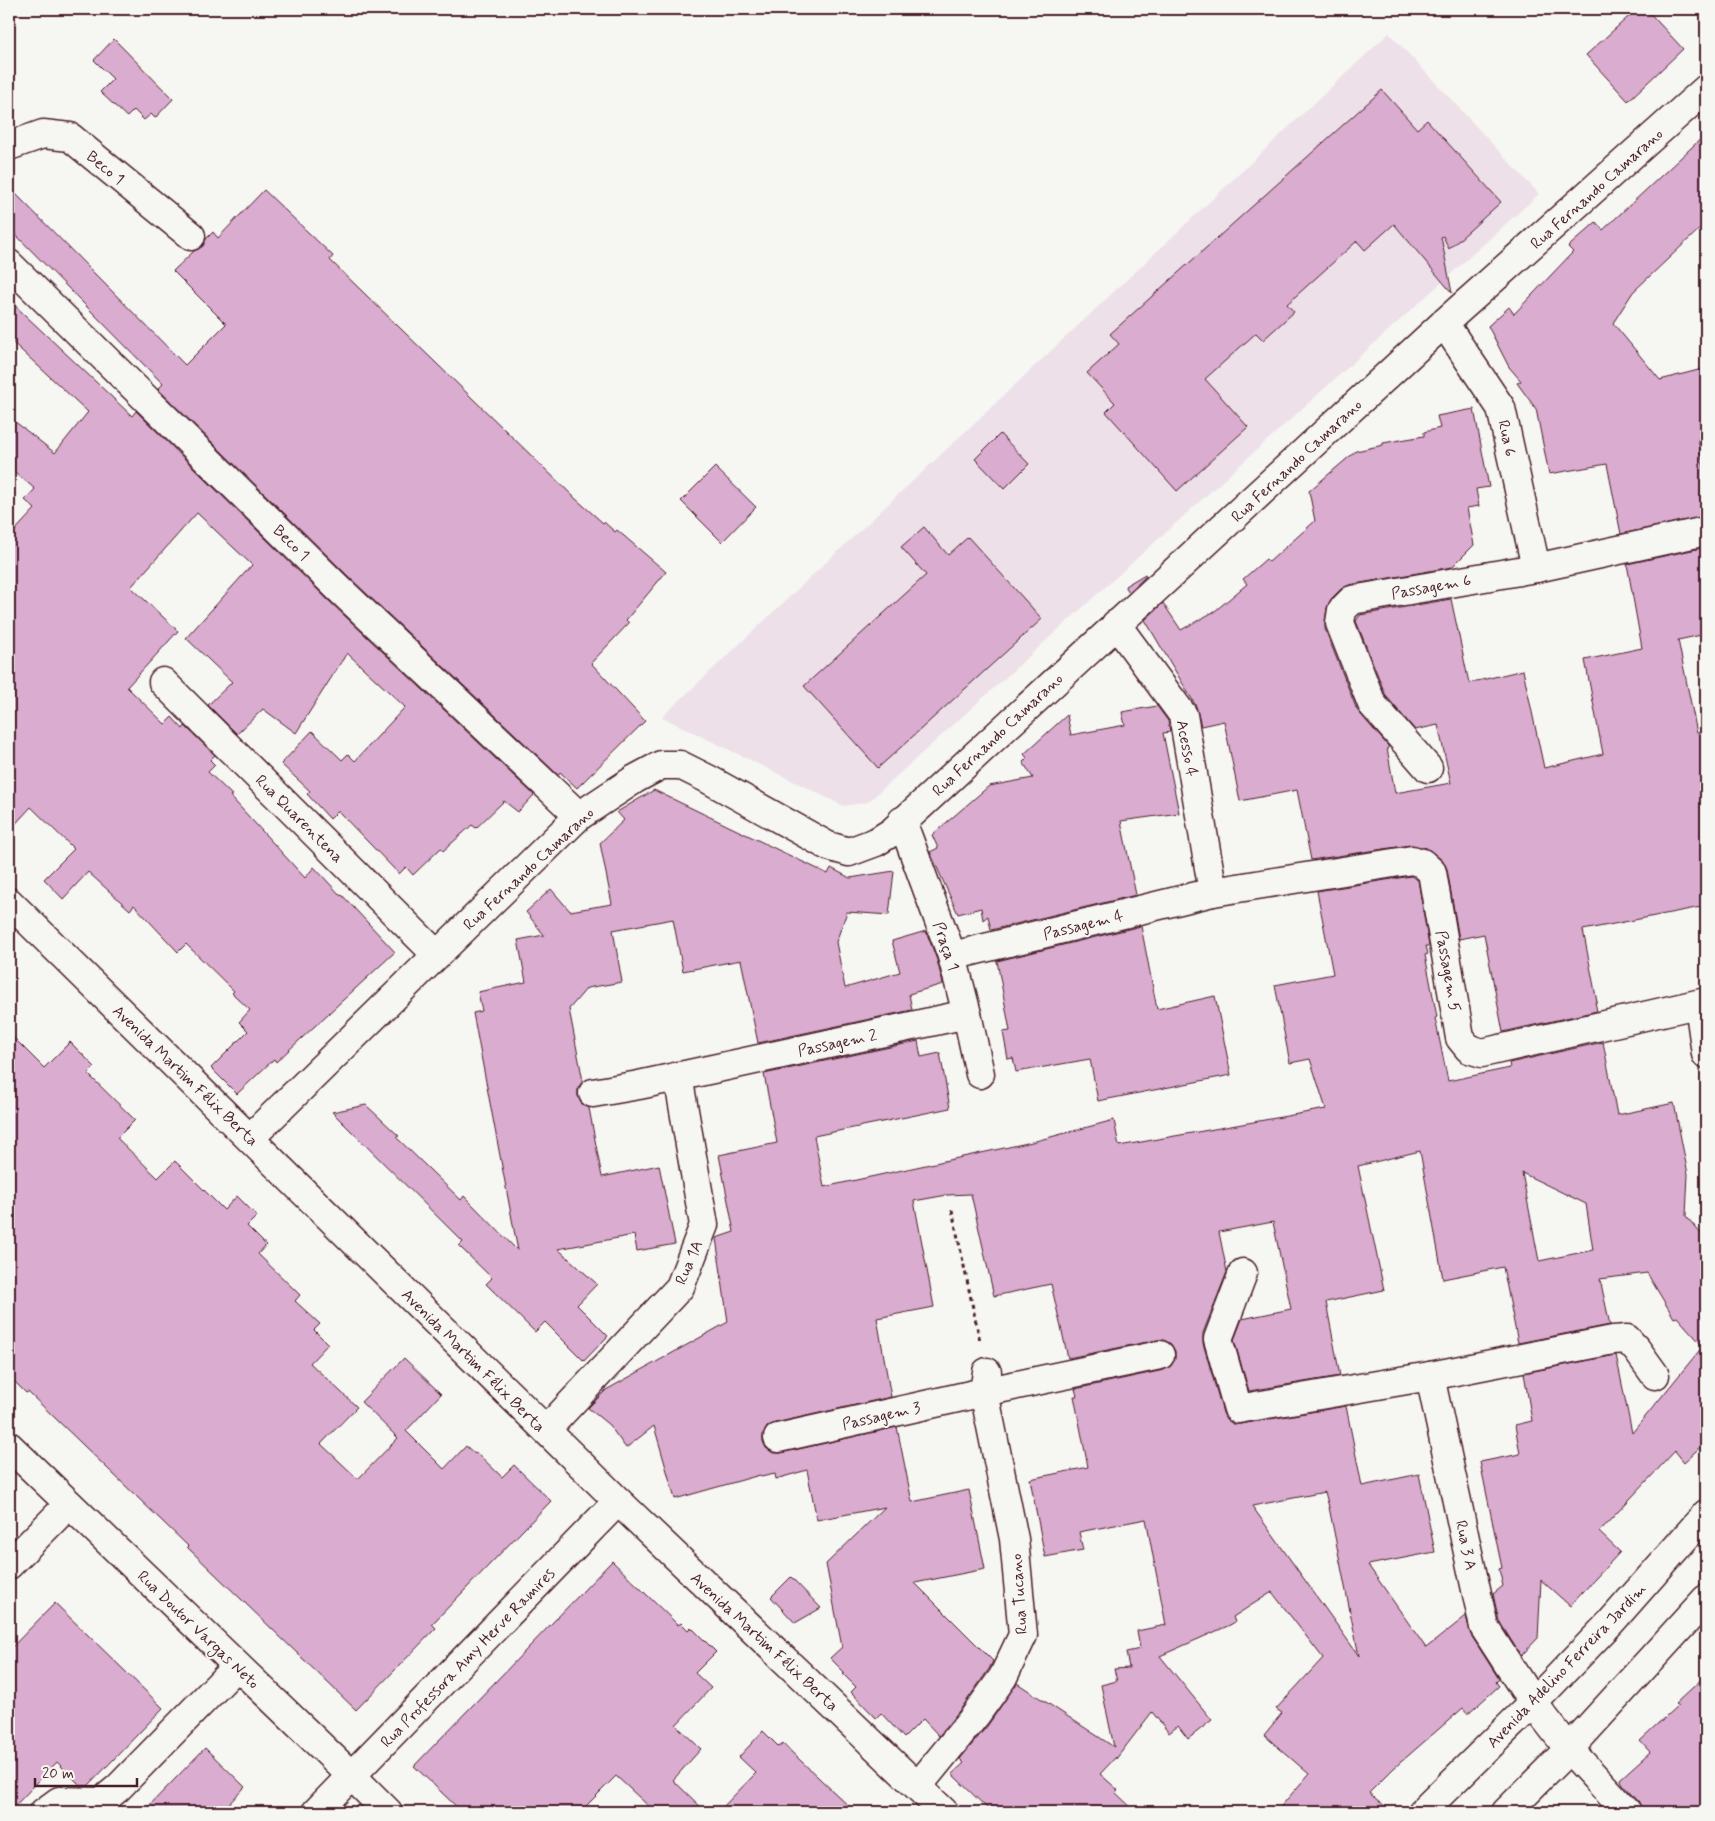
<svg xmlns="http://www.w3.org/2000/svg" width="1715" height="1821" font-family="Mynerve,sans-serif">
  <rect width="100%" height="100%" fill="#f6f6f2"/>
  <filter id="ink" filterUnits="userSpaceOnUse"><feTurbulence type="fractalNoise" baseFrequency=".02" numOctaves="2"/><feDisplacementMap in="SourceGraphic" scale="10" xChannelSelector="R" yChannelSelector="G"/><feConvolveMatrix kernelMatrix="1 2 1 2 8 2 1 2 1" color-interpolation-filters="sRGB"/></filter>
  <g filter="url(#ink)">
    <polygon fill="#ede0e8" points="1389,33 1539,194 868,802 844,806 662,717"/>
    <g fill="#d9acd0" stroke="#4a1f2b" fill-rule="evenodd">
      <polygon points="1637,9 1646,9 1683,49 1628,101 1586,55"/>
      <polygon points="114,39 173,99 155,118 151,114 144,120 134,110 127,117 100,92 113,79 94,60"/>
      <polygon points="1382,90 1417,129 1427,120 1501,202 1449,249 1443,236 1441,237 1452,293 1394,224 1365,250 1357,241 1287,304 1294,312 1263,340 1256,333 1205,379 1248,427 1177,491 1106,412 1115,403 1087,373 1119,344 1110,334"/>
      <polygon points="1706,134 1706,223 1633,292 1613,323 1660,380 1706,368 1706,437 1698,439 1706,478 1706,516 1621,534 1607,464 1549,474 1536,409 1517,383 1521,381 1509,367 1488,326 1509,307 1514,314 1573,252 1568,247 1596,222 1603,230"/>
      <polygon points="9,187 185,365 226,324 173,271 194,251 203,246 206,239 213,232 218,238 264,190 333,256 330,260 576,499 603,523 604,522 615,532 617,530 666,572 626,620 629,623 591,663 645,721 577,788 560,772 558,775 349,577 158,389 163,384 9,228"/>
      <polygon points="9,300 132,416 136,411 327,599 534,795 518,812 504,801 476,828 472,825 443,851 441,848 413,875 406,867 399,874 338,811 330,819 307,794 310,791 281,764 312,731 342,760 348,754 355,761 405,707 347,653 296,733 263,709 237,734 208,705 232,682 186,638 252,565 197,513 131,587 178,631 127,687 165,724 172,717 183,729 185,726 215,755 210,760 215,765 208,772 232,795 230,796 305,878 314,867 341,896 342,895 395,952 276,1062 274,1059 237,1094 211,1068 248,1031 239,1022 250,1010 232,993 234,991 186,944 178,952 134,905 130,910 88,872 63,899 44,879 74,849 31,807 9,831 9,537 35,509 25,500 35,489 9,467 9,417 55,453 88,412 9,339"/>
      <polygon points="1474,409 1489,487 1476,489 1479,506 1467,508 1474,545 1452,567 1349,585 1341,589 1331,599 1327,608 1325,621 1325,629 1357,710 1389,747 1387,748 1395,793 1451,783 1438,725 1415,730 1386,696 1356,621 1360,615 1451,599 1469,683 1523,670 1544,768 1603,754 1585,660 1642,648 1627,564 1706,547 1706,634 1678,640 1697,733 1706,732 1706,906 1583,930 1597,1002 1595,1002 1597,1011 1503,1032 1484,934 1459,939 1447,869 1442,860 1427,848 1410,845 1311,860 1297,790 1240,801 1224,721 1201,726 1196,706 1145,620 1163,603 1181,630 1215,611 1247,584 1243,579 1266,559 1269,562 1315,521 1309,491 1356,451 1383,445 1383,443 1424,436 1424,432 1440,428 1437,416"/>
      <polygon points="1000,434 1029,464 1004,489 975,459"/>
      <polygon points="715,467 756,507 722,542 681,501"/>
      <polygon points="924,527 948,555 968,537 1042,619 878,768 804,686 926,575 901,547"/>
      <polygon points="1145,574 1146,576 1129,592 1125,586"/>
      <polygon points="1157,706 1168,721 1170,732 1163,733 1179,813 1121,821 1136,895 991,930 988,916 983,920 981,908 958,914 930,852 938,848 932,835 989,786 1033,778 1023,762 1027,758 1024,754 1067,715 1071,735 1125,725 1122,712"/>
      <polygon points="654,790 828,874 831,868 850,878 894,871 889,915 847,912 836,942 845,988 900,972 892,941 926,931 937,960 943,984 909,994 912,1010 758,1043 741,960 683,971 673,919 613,930 622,982 587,988 569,1009 583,1081 578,1088 578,1096 581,1103 589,1108 602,1177 659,1165 675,1244 637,1251 634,1235 558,1249 597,1284 577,1305 608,1336 584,1361 545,1322 535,1332 486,1284 492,1278 459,1246 463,1242 332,1112 366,1105 399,1136 396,1137 461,1200 464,1196 518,1251 473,1013 482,1011 478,992 526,982 518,940 544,935 526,912 551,889 570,911 612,904 600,843 624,820 617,812"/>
      <path d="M1411,876l7,4 11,66h-3l2,8 -3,1 12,62 -2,1 13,63 62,-13 -1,-5 94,-21 14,73 57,-12 14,71 -2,42 20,24v202l-22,20 -9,-11 -76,81 21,20 -50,54 -29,-26 -3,58 -17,18 -22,-35 -6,-27 10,-8 -4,-17 3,-1 -22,-106 40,-8 -5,-29 17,-4 -8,-48 92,-18 16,78 71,-87 -26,-29 -3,1 -27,-45 -47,6 10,46 -92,18 -15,-76 -60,12 -23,-128 -62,15 26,124 -58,12 14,74 -91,15 -15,-51 8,-21 49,-10 -18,-87 -54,10 8,40 -24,61v10l20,70 3,6 7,5h8l105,-18 16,80 57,-12 16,78 -67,13 58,83 40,-32 5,19 28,44 -3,3 3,4 -31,28 -5,-6 -69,60 -25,25 23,19h-116l33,-38 -45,-39 18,-22 -6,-4 47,-51 -51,-66 -39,25 2,5 -5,3 -70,31 52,64 -24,19 -10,-13 -9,7 -17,-21 -36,47v-2l-16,17 18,16 -3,2 21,20h-145l-39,-38 12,-11 -4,-4 28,-34 29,-42 97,64 -13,-62 16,-4 -3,-12 15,-1 -3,-16 14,-3 -3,-18 29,-6 -20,-106 -67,13 4,18 -38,7 -15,-78 58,-12 -14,-71h3l-2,-7 89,-19 7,-4 4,-7v-8l-4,-7 -7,-4h-7l-89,18 -17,-74 -57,12 -23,-102 -24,1 -33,6 20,106 -57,11 14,79 -116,26 -7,3 -5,7v8l3,7 7,5h8l116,-26 15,75 57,-12 16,79 -70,14 78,78 -4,8 -26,37 -24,30 -16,-17 -19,19 -23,-25 -5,5 -25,-26 5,-5 -13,-13 2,-1 -15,-15 12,-11 -16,-83 59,-57 -68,13 -10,-50 -31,9 -1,-5 -14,3 -1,-2 -85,24 -21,-73 -28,22 -17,-23 -21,-17 18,-18 122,-68 -12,-84 18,-6 -15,-77 58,-12 -13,-69 154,-33 3,16 19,-4 10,55 -136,28 10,51 208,-45 82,-22 5,26 207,-37 -16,-50 -20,4 -15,-78 58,-11 -16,-83zM1522,1173l64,31 7,46 -54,11zM1325,1492l4,15 30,149 -107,-150z"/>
      <polygon points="1141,926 1157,1009 1215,996 1231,1075 1098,1101 1090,1059 1016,1072 1013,1058 1008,1059 1003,1032 1010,1031 997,961"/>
      <polygon points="9,1033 44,1068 70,1042 95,1067 88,1074 135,1120 117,1138 158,1178 175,1161 224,1210 237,1196 257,1216 247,1226 266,1245 258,1254 300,1295 295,1301 320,1324 314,1330 328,1344 310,1363 357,1407 321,1444 358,1479 398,1438 361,1402 404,1358 441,1394 406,1431 444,1469 466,1446 475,1454 477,1453 502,1477 514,1465 551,1501 432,1624 436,1628 356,1710 187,1547 188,1546 28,1392 26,1393 9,1376"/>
      <polygon points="612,1561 678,1625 681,1623 688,1630 691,1627 716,1652 695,1673 711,1688 676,1725 701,1749 673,1780 706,1812 655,1812 616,1776 580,1812 462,1812 414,1766"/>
      <polygon points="791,1577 821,1608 795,1623 771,1597"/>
      <polygon points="55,1603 163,1708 88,1786 81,1786 57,1762 9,1812 9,1650"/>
      <polygon points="1706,1675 1706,1812 1642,1812 1639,1802 1623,1784 1620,1779 1650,1752 1640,1741 1678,1706 1675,1704"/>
      <polygon points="763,1731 779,1747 783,1744 855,1812 718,1812 756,1773 739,1757"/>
      <polygon points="205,1748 245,1787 221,1812 143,1812"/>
    </g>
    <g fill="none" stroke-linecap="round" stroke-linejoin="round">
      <g stroke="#4a1f2b" stroke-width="31">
        <g id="minor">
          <polyline points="9,146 43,134 70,137 191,236"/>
          <polyline points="9,264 338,588 579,816"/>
          <polyline points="1444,323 1501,408 1536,568"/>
          <polyline points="1116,624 1183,715 1213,892"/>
          <polyline points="163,682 436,954"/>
          <polyline points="1428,768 1372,704 1340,623 1342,610 1352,600 1536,568 1706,531"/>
          <polyline points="902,821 952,956 967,1014 980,1074"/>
          <polyline points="952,956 1213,892 1412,860 1422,863 1432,872 1460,1038 1469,1049 1482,1053 1706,1002"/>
          <polyline points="1699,1004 1706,1054"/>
          <polyline points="593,1093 639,1085 967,1014"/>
          <polyline points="250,1138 579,816 635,779 661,765 680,765 708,779 828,846 849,852 876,842 892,832 1444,323 1706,89"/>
          <polyline points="1243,1273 1218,1339 1238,1409 1430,1376 1613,1340 1627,1339 1637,1350 1655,1375"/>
          <polyline points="1430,1376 1484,1627 1533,1703 1569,1749 1627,1812"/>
          <polyline points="546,1430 680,1287 704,1225 678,1076"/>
          <polyline points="778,1438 984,1392 1160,1355"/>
          <polyline points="9,1446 352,1776 388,1812"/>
          <polyline points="9,1565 69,1504"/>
          <polyline points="918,1786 975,1716 1003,1677 1023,1635 1014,1539 984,1392 987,1372"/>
          <polyline points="44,1812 59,1801 101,1802 118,1788 237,1666"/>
          <polyline points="316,1812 618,1501"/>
        </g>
      </g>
      <g stroke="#4a1f2b" stroke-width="31">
        <g id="major">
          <polyline points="9,902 618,1501 944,1812"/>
          <polyline points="1422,1812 1533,1703 1611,1622 1706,1514"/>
          <polyline points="1506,1812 1569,1749 1706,1599"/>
        </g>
      </g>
      <polyline stroke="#4a1f2b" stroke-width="3" stroke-dasharray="4 4" stroke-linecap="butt" points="952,1210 980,1341"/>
      <use href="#minor" stroke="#f6f6f2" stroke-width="28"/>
      <use href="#major" stroke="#f6f6f2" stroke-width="28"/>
    </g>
  </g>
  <g text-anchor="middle" stroke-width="4" stroke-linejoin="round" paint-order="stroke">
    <g font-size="16" fill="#4a1f2b" stroke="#f6f6f2">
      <text transform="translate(106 167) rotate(39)" y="6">Beco 1</text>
      <text transform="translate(1596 188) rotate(-42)" y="6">Rua Fernando Camarano</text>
      <text transform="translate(1508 438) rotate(78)" y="6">Rua 6</text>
      <text transform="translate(1296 460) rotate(-43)" y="6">Rua Fernando Camarano</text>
      <text transform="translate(292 542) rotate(44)" y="6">Beco 1</text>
      <text transform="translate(1431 586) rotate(-10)" y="6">Passagem 6</text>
      <text transform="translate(997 734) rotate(-43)" y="6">Rua Fernando Camarano</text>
      <text transform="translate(1188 748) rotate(79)" y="6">Acesso 4</text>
      <text transform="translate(300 818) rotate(45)" y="6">Rua Quarentena</text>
      <text transform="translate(528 868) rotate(-43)" y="6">Rua Fernando Camarano</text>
      <text transform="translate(1083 924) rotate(-14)" y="6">Passagem 4</text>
      <text transform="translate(947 946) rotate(71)" y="6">Praça 1</text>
      <text transform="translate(1449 971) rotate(80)" y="6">Passagem 5</text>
      <text transform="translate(837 1042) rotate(-12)" y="6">Passagem 2</text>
      <text transform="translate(186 1075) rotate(44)" y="6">Avenida Martim Félix Berta</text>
      <text transform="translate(688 1262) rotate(-67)" y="6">Rua 1A</text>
      <text transform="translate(474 1360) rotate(45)" y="6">Avenida Martim Félix Berta</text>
      <text transform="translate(881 1415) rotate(-13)" y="6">Passagem 3</text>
      <text transform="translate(1467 1545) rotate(78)" y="6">Rua 3 A</text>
      <text transform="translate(1018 1594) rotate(-94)" y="6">Rua Tucano</text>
      <text transform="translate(199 1629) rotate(44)" y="6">Rua Doutor Vargas Neto</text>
      <text transform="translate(765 1641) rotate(43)" y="6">Avenida Martim Félix Berta</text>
      <text transform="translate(467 1657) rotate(-46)" y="6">Rua Professora Amy Herve Ramires</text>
      <text transform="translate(1566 1665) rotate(-46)" y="6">Avenida Adelino Ferreira Jardim</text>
    </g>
  </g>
  <rect width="1715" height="1821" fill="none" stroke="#f6f6f2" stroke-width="30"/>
  <rect x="15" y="15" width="1685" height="1791" fill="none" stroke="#4a1f2b" stroke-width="2" filter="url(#ink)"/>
  <path d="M35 1778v8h102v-8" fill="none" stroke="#4a1f2b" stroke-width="2.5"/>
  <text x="42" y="1778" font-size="15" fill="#4a1f2b" stroke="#f6f6f2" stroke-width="4" paint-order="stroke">20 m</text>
</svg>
